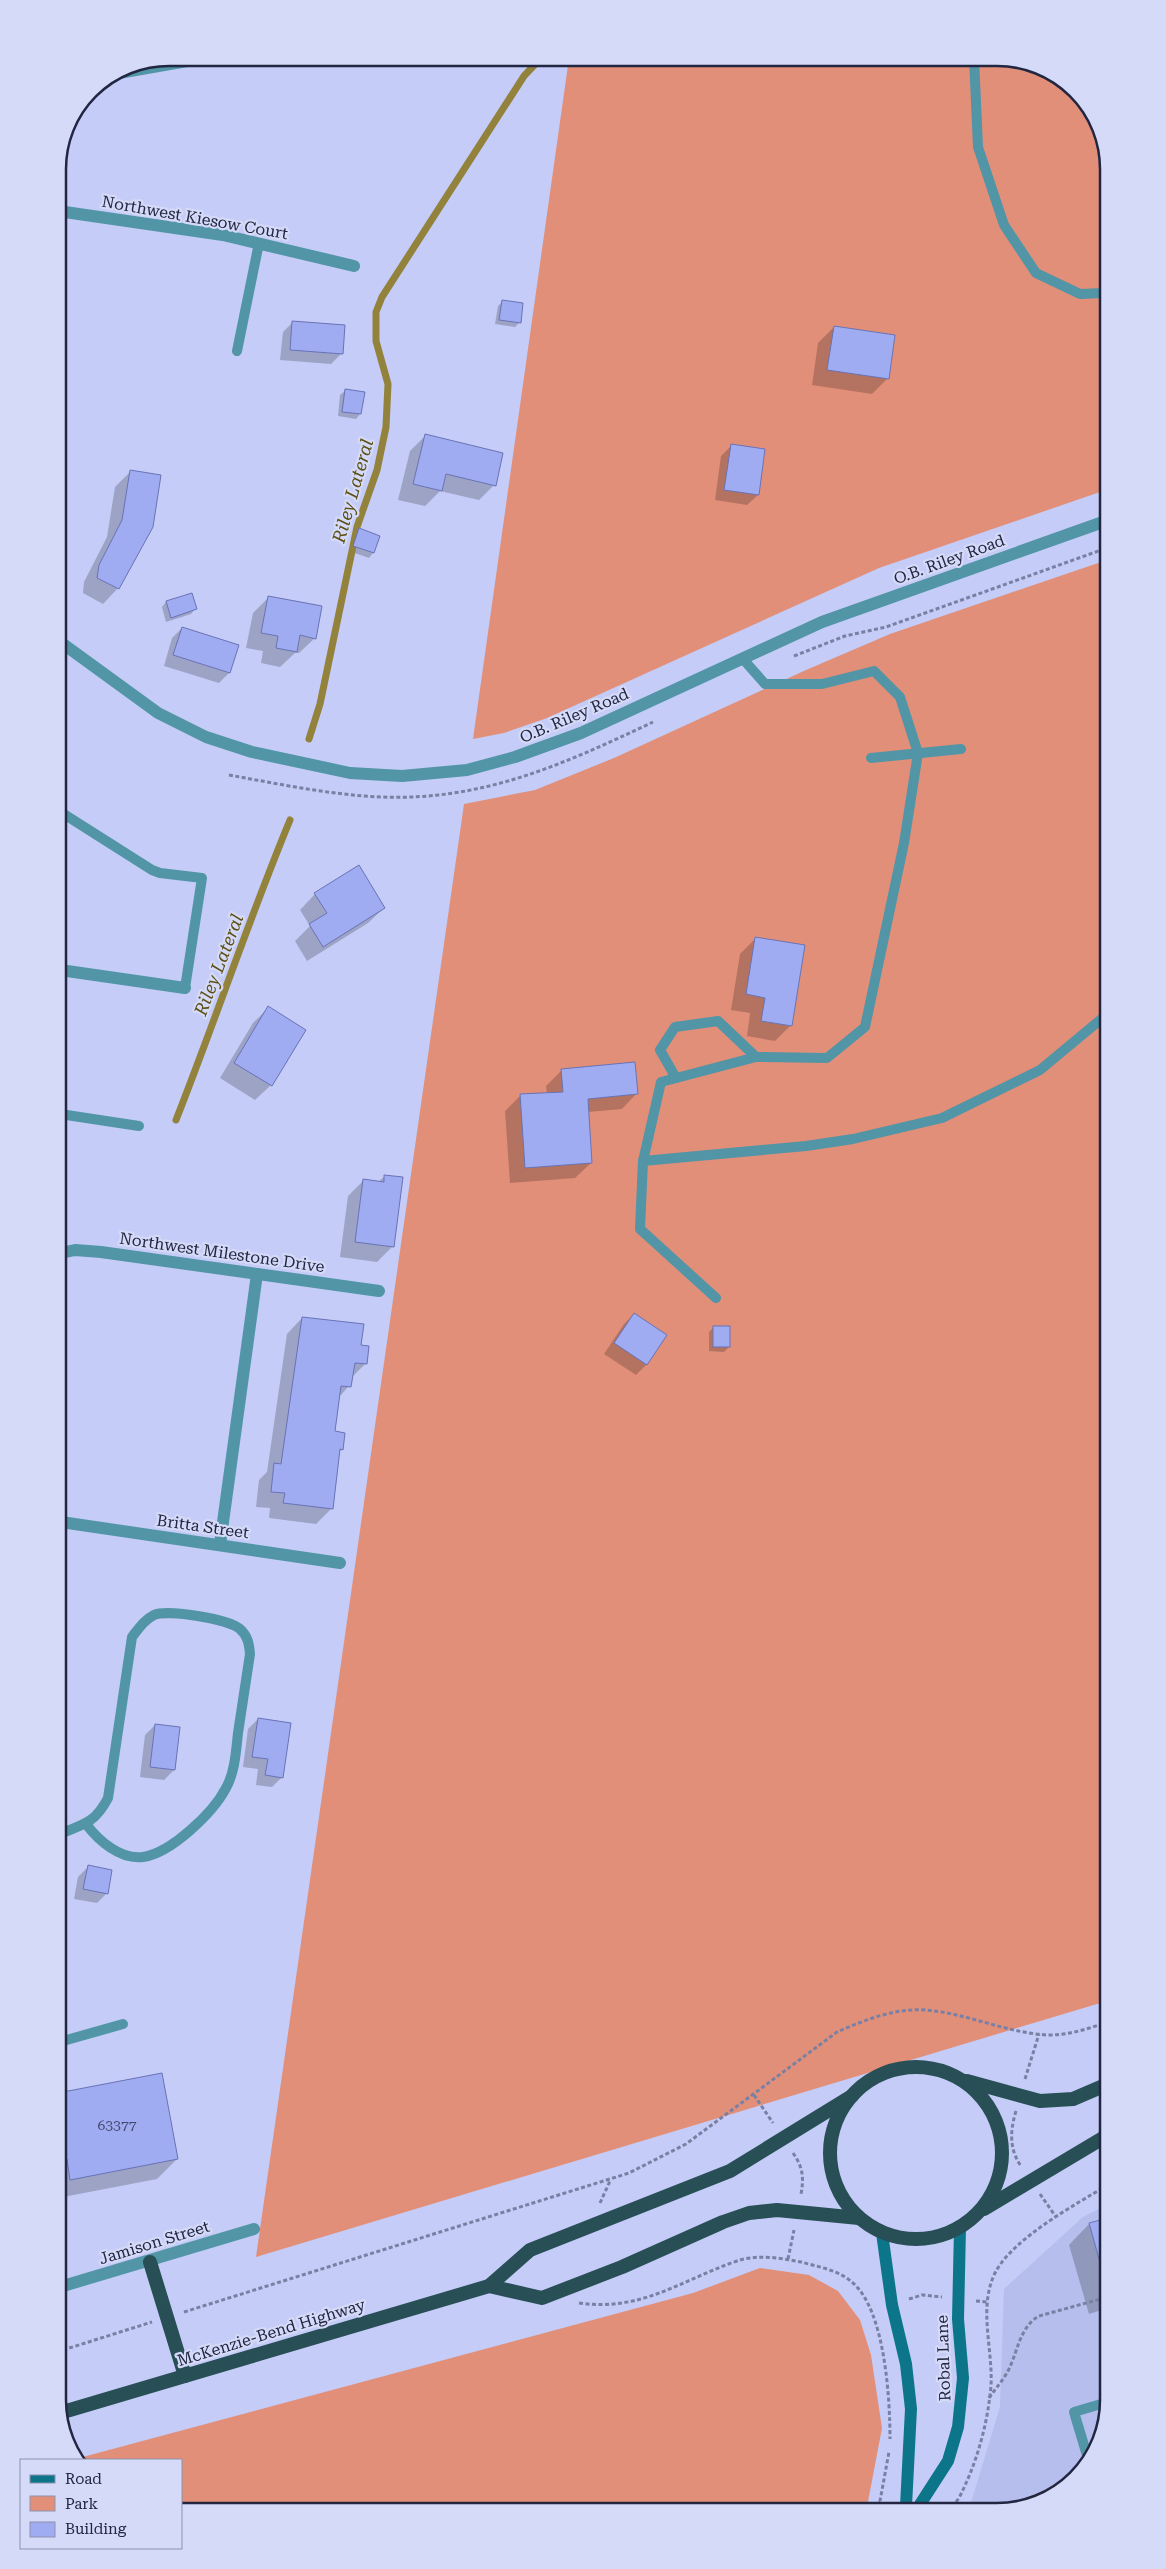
<svg xmlns="http://www.w3.org/2000/svg" width="1166" height="2569" font-family="'Roboto Serif',serif">
  <rect width="100%" height="100%" fill="#c4ccf7"/>
  <polygon fill="#b5beec" points="1108,2204 1108,2400 1089,2462 1033,2505 970,2506 1000,2407 1004,2289 1083,2217"/>
  <g fill="#e28f79">
    <polygon points="569,58 1004,58 1064,80 1102,133 1103,491 879,568 547,718 504,733 473,739"/>
    <polygon points="1104,561 1107,2001 256,2257 464,804 535,790 614,758 806,670 890,634"/>
    <polygon points="760,2268 809,2275 838,2291 860,2320 871,2355 882,2428 867,2507 181,2511 181,2460 81,2460 79,2458 693,2293"/>
  </g>
  <g fill="#0003">
    <polygon points="503,301 520,322 515,327 495,324 498,306"/>
    <polygon points="293,322 341,354 331,364 280,360 283,332"/>
    <polygon points="834,327 887,379 872,394 812,385 818,343"/>
    <polygon points="345,391 360,414 356,419 338,416 340,395"/>
    <polygon points="425,436 494,485 479,500 440,491 425,506 398,500 410,451"/>
    <polygon points="731,446 758,495 747,505 715,500 721,456"/>
    <polygon points="131,471 118,588 103,604 83,593 84,582 107,537 115,487"/>
    <polygon points="360,530 373,553 369,558 349,551 355,535"/>
    <polygon points="268,598 315,638 299,653 295,653 280,667 261,663 263,651 246,648 253,613"/>
    <polygon points="166,602 195,609 191,614 166,622 162,607"/>
    <polygon points="182,628 237,646 229,673 219,683 164,666 172,638"/>
    <polygon points="315,894 384,908 368,923 307,961 295,941 310,926 300,910"/>
    <polygon points="756,938 791,1025 775,1041 747,1036 750,1013 731,1010 740,954"/>
    <polygon points="268,1008 271,1085 255,1100 220,1078 253,1023"/>
    <polygon points="562,1070 637,1093 622,1109 588,1112 591,1163 575,1178 510,1183 505,1111 520,1096 547,1094 546,1086"/>
    <polygon points="385,1176 393,1246 377,1262 340,1257 348,1196 363,1181 378,1182"/>
    <polygon points="634,1314 665,1335 646,1365 636,1375 604,1354 624,1324"/>
    <polygon points="302,1318 360,1346 366,1363 351,1378 349,1386 339,1397 334,1432 342,1449 339,1452 332,1508 316,1524 269,1518 270,1508 256,1507 259,1480 267,1472 287,1334"/>
    <polygon points="714,1327 729,1347 724,1352 709,1351 709,1332"/>
    <polygon points="61,1635 65,1635 62,1662"/>
    <polygon points="258,1719 282,1777 272,1787 256,1785 258,1769 243,1767 248,1729"/>
    <polygon points="155,1725 174,1770 164,1780 140,1777 145,1735"/>
    <polygon points="88,1867 107,1893 97,1903 74,1899 78,1877"/>
    <polygon points="161,2075 177,2159 157,2179 63,2197 63,2093"/>
    <polygon points="1108,2219 1108,2308 1089,2314 1069,2245 1089,2224"/>
  </g>
  <g fill="none" stroke-linecap="round" stroke-linejoin="round">
    <g stroke="#93823b" stroke-width="7">
      <polyline points="309,739 320,704 357,527 377,470 386,427 388,384 376,341 376,312 382,297 524,76 541,58"/>
      <path d="M176,1120c39,-99 73,-201 114,-300"/>
    </g>
  </g>
  <g fill="#a0acf2" stroke="#6973b5">
    <polygon points="502,300 523,303 521,323 499,320"/>
    <polygon points="292,321 345,325 343,354 290,350"/>
    <polygon points="834,326 895,335 889,379 827,370"/>
    <polygon points="345,389 365,392 361,414 342,412"/>
    <polygon points="425,434 503,453 496,486 446,474 442,491 413,484"/>
    <polygon points="731,444 765,449 759,495 724,490"/>
    <polygon points="130,470 161,475 153,527 119,589 97,578 99,565 122,520"/>
    <polygon points="359,528 380,536 374,553 353,546"/>
    <polygon points="192,593 197,609 171,618 166,601"/>
    <polygon points="268,596 322,606 316,639 300,635 297,652 276,648 278,636 261,633"/>
    <polygon points="182,627 239,645 230,673 173,655"/>
    <polygon points="359,865 385,908 323,947 309,924 327,913 314,893"/>
    <polygon points="755,937 805,945 792,1026 761,1021 765,998 746,994"/>
    <polygon points="268,1006 306,1030 272,1086 234,1063"/>
    <polygon points="635,1062 638,1094 588,1099 592,1163 525,1168 520,1094 563,1092 561,1069"/>
    <polygon points="384,1175 403,1177 394,1247 355,1242 363,1179 384,1182"/>
    <polygon points="634,1313 667,1335 647,1365 614,1343"/>
    <polygon points="302,1317 364,1324 361,1345 369,1346 367,1364 355,1363 351,1387 341,1386 335,1431 345,1433 343,1450 340,1449 333,1509 283,1503 285,1493 271,1492 274,1463 281,1464"/>
    <rect x="713" y="1326" width="17" height="21"/>
    <polygon points="258,1718 291,1723 283,1778 265,1775 268,1759 252,1757"/>
    <polygon points="155,1724 180,1727 175,1770 150,1767"/>
    <polygon points="88,1865 112,1870 108,1894 83,1889"/>
    <polygon points="162,2073 178,2159 70,2180 67,2159 63,2159 63,2092"/>
    <polygon points="1108,2218 1108,2272 1103,2273 1089,2223"/>
  </g>
  <g fill="none" stroke-linecap="round" stroke-linejoin="round">
    <g stroke="#7980a3" stroke-width="3" stroke-dasharray="4 2.5" stroke-linecap="butt">
      <polyline points="794,656 845,636 886,627 1104,549"/>
      <path d="M229,775c50,9 102,20 153,22 101,4 182,-33 271,-75"/>
      <polyline points="1025,2079 1039,2034"/>
      <polyline points="754,2095 773,2123"/>
      <path d="M1016,2111c-6,20 -7,38 5,55"/>
      <path d="M793,2153c10,14 11,25 8,41"/>
      <polyline points="1040,2194 1056,2217"/>
      <polyline points="600,2203 610,2181"/>
      <polyline points="788,2259 794,2230"/>
      <polyline points="909,2299 922,2295 942,2297"/>
      <polyline points="976,2301 987,2302"/>
      <path d="M579,2303c63,9 102,-23 158,-42 21,-7 43,-3 64,1 18,5 38,8 52,21 32,28 37,115 37,156"/>
      <path d="M184,2312l445,-139 57,-29 151,-112c28,-12 57,-24 88,-22 42,3 81,23 123,25 21,0 40,-6 59,-13"/>
      <polyline points="63,2350 152,2322"/>
      <path d="M989,2398c7,-10 15,-19 20,-29 9,-19 11,-42 30,-53l69,-19"/>
      <polyline points="885,2506 880,2501 889,2452"/>
      <path d="M951,2506c8,-4 12,-17 16,-25 13,-30 21,-62 24,-95 2,-38 -13,-78 4,-113 17,-34 81,-69 113,-88"/>
    </g>
    <g stroke="#5195a6" stroke-width="10">
      <polyline points="974,58 978,147 1004,225 1036,273 1080,294 1103,293"/>
      <polyline points="113,75 210,58"/>
      <polyline points="237,351 259,243"/>
      <polyline points="871,758 961,749"/>
      <polyline points="59,811 152,870 160,873 202,878 185,988"/>
      <polyline points="676,1078 660,1050 675,1027 718,1021 756,1057"/>
      <polyline points="60,1114 139,1126"/>
      <polyline points="643,1161 806,1146 853,1139 942,1118 1040,1070 1105,1016"/>
      <polyline points="716,1298 640,1229 643,1161 661,1082 756,1057 827,1058 865,1027 904,843 918,753 900,697 874,671 822,684 765,684 743,659"/>
      <path d="M62,1833c24,-9 34,-12 46,-35l24,-161c7,-9 12,-17 22,-22 13,-6 75,4 86,14 8,7 9,15 10,25 -4,26 -8,52 -12,79 -2,18 -3,39 -12,55 -13,25 -55,65 -83,69 -23,3 -45,-17 -57,-33"/>
      <polyline points="63,2041 123,2024"/>
      <polyline points="1089,2462 1074,2412 1108,2402"/>
    </g>
    <g stroke="#5195a6" stroke-width="12">
      <polyline points="58,211 223,235 354,266"/>
      <polyline points="60,970 185,988"/>
      <polyline points="61,1253 75,1250 101,1252 379,1291"/>
      <polyline points="61,1522 340,1563"/>
      <polyline points="220,1544 257,1274"/>
      <polyline points="63,2286 254,2229"/>
    </g>
    <polyline stroke="#5195a6" stroke-width="12" points="59,641 158,713 206,737 252,752 350,773 402,776 467,770 515,757 581,733 822,622 1103,522"/>
    <g stroke="#0d7589" stroke-width="12">
      <polyline points="882,2233 892,2305 906,2364 911,2409 906,2506"/>
      <polyline points="919,2506 948,2461 958,2427 963,2378 958,2319 960,2228"/>
    </g>
    <g stroke="#284e56" stroke-width="14">
      <circle cx="916" cy="2153" r="86"/>
      <polyline points="967,2081 1040,2101 1073,2099 1108,2084"/>
      <polyline points="984,2209 1108,2135"/>
      <polyline points="150,2262 185,2376"/>
      <polyline points="489,2286 542,2298 622,2267 723,2222 749,2213 777,2210 859,2218"/>
      <polyline points="63,2412 489,2286 530,2250 730,2171 852,2096"/>
    </g>
  </g>
  <g text-anchor="middle" stroke-width="4.5" stroke-linejoin="round" paint-order="stroke">
    <g font-size="14" fill="#42486d">
      <text x="117" y="2130">63377</text>
    </g>
    <g font-size="16" fill="#222641" stroke="#d4daf7">
      <text transform="translate(195 217) rotate(10)" y="6">Northwest Kiesow Court</text>
      <text transform="translate(949 559) rotate(-20)" y="6">O.B. Riley Road</text>
      <text transform="translate(574 715) rotate(-23)" y="6">O.B. Riley Road</text>
      <text transform="translate(222 1252) rotate(8)" y="6">Northwest Milestone Drive</text>
      <text transform="translate(203 1526) rotate(8)" y="6">Britta Street</text>
      <text transform="translate(154 2242) rotate(-17)" y="6">Jamison Street</text>
      <text transform="translate(271 2332) rotate(-17)" y="6">McKenzie-Bend Highway</text>
      <text transform="translate(943 2358) rotate(-92)" y="6">Robal Lane</text>
    </g>
    <g font-size="18" font-style="italic" fill="#5d5016" stroke="#d4daf7">
      <text transform="translate(353 491) rotate(-74)" y="6">Riley Lateral</text>
      <text transform="translate(219 965) rotate(-69)" y="6">Riley Lateral</text>
    </g>
  </g>
  <path d="M0 0H1166V2569H0ZM169 66H997A103 103 0 0 1 1100 169V2400A103 103 0 0 1 997 2503H169A103 103 0 0 1 66 2400V169A103 103 0 0 1 169 66Z" fill="#d4daf7" fill-rule="evenodd"/>
  <path fill="none" stroke="#222641" stroke-width="2.5" d="M169 66H997A103 103 0 0 1 1100 169V2400A103 103 0 0 1 997 2503H169A103 103 0 0 1 66 2400V169A103 103 0 0 1 169 66Z"/>
  <rect x="20" y="2459" width="162" height="90" fill="#d4daf7" stroke="#8d92ae"/>
  <rect x="30" y="2475" width="25" height="8" fill="#0d7589" stroke="#8d92ae"/>
  <text x="65" y="2484" font-size="15" fill="#222641">Road</text>
  <rect x="30" y="2496" width="25" height="15" fill="#e28f79" stroke="#8d92ae"/>
  <text x="65" y="2509" font-size="15" fill="#222641">Park</text>
  <rect x="30" y="2522" width="25" height="15" fill="#a0acf2" stroke="#8d92ae"/>
  <text x="65" y="2534" font-size="15" fill="#222641">Building</text>
</svg>
